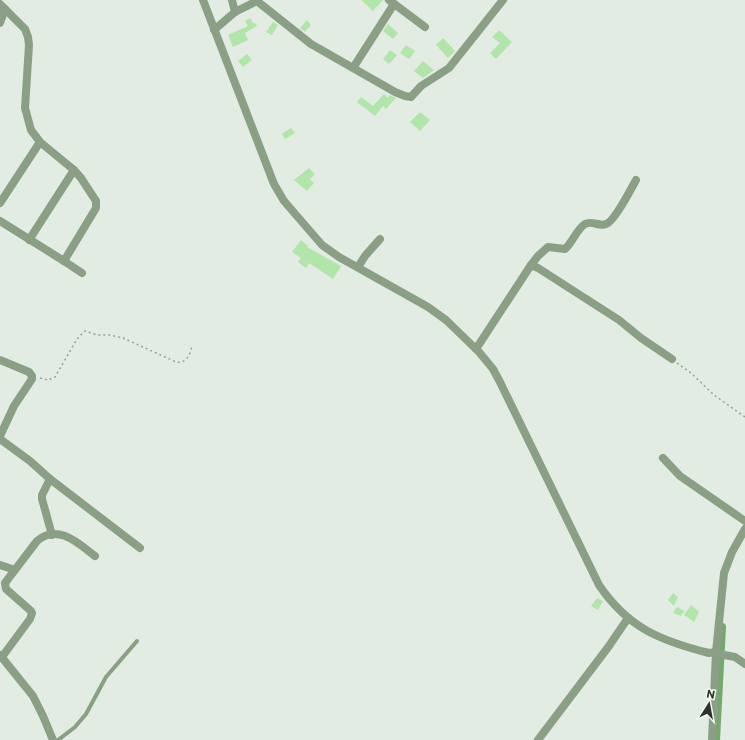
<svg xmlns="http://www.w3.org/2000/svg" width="745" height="740" font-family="Commissioner,sans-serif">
  <rect width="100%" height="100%" fill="#e3ece2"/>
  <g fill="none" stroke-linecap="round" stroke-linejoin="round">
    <polyline stroke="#78a670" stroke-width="8" points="716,740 722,627"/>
  </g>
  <g fill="#b3e4ab">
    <polygon points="361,0 383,0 373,11"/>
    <polygon points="250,18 253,23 255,23 257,26 245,33 248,40 233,47 228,35 248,26 245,21"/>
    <polygon points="307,20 311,25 305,32 300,28"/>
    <polygon points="273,22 278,25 272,35 266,32"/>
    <polygon points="388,24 398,33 393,39 383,31"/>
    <polygon points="499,30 512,42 496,59 490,53 500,43 492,37"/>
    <polygon points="443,38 455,51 448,58 436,45"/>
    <polygon points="406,45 415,51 409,59 400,53"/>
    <polygon points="390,50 397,55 389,64 383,59"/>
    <polygon points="247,54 252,60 243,67 238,61"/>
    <polygon points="423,61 434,70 423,78 414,71"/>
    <polygon points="384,94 388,98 390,95 396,98 386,109 383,106 375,116 357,102 361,97 373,106"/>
    <polygon points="420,112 430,120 420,131 410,122"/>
    <polygon points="291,128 295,133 285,139 282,134"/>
    <polygon points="309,168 315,174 310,179 314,183 307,191 294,180"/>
    <polygon points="301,240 308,246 307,247 341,266 333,279 309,263 306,268 298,262 301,258 292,252"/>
    <polygon points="673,593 678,597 674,606 668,600"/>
    <polygon points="597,598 603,601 598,610 591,606"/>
    <polygon points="691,605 699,612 694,622 684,615"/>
    <polygon points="677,607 684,611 681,616 673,613"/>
  </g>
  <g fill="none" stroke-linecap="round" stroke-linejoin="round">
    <g stroke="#99a098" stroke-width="1.5" stroke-dasharray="2 3" stroke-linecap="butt">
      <polyline points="677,363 691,373 714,395 745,417"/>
      <path d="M40,378l8,2 7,-3 22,-38 8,-8 12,4h13l13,3 53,24c10,2 14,-7 16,-16"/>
    </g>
    <polyline stroke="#8b9f87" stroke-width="4" points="58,740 75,727 86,714 106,677 137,641"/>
    <g stroke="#8b9f87" stroke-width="8">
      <path d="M203,0l71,184 10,17 38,44 17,12 89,50 18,13 33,32 14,17 7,13 99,203c29,43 62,56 110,68l7,-1 8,-79 8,-21 13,-23"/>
      <polyline points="232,0 235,12"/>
      <polyline points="389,0 425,27"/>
      <polyline points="0,4 25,29 28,37 29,45 25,108 31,130 40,142 74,170 81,178 96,201 96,208 64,261"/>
      <polyline points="0,23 5,9"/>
      <polyline points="214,30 235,12 257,1 311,44 395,92 405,96 411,97 421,86 449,68 503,0"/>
      <polyline points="353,68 394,4"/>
      <polyline points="0,203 40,142"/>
      <polyline points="0,221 64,261 82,273"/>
      <polyline points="29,240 74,170"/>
      <path d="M531,265l7,-9 10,-9 17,2c8,-7 11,-19 20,-25 7,-4 14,3 21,0 8,-2 25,-35 30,-44"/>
      <polyline points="358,267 365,256 380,239"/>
      <polyline points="476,349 531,265 538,268 619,320 641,338 672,359"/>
      <polyline points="0,360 29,372 32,376 32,379 14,406 0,436"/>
      <polyline points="0,439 30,461 50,479 42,495 42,499 52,535"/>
      <polyline points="663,458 680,476 745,521"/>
      <polyline points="50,479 140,548"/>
      <polyline points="0,565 15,570"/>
      <polyline points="716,654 719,654 735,657 745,664"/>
      <polyline points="0,655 33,696 43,716 53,740"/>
      <path d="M2,657l28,-38 2,-6 -1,-2 -25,-22 -1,-6 32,-42c21,-18 42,3 58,15"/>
      <polyline points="538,740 609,646 628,618"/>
      <polyline points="712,740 716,652"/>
    </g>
  </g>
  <g transform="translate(709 704) rotate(11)" stroke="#f1f9ef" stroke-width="3" paint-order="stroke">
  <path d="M0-3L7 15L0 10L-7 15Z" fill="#2e312d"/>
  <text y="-6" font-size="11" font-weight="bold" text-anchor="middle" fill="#2e312d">N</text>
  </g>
</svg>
